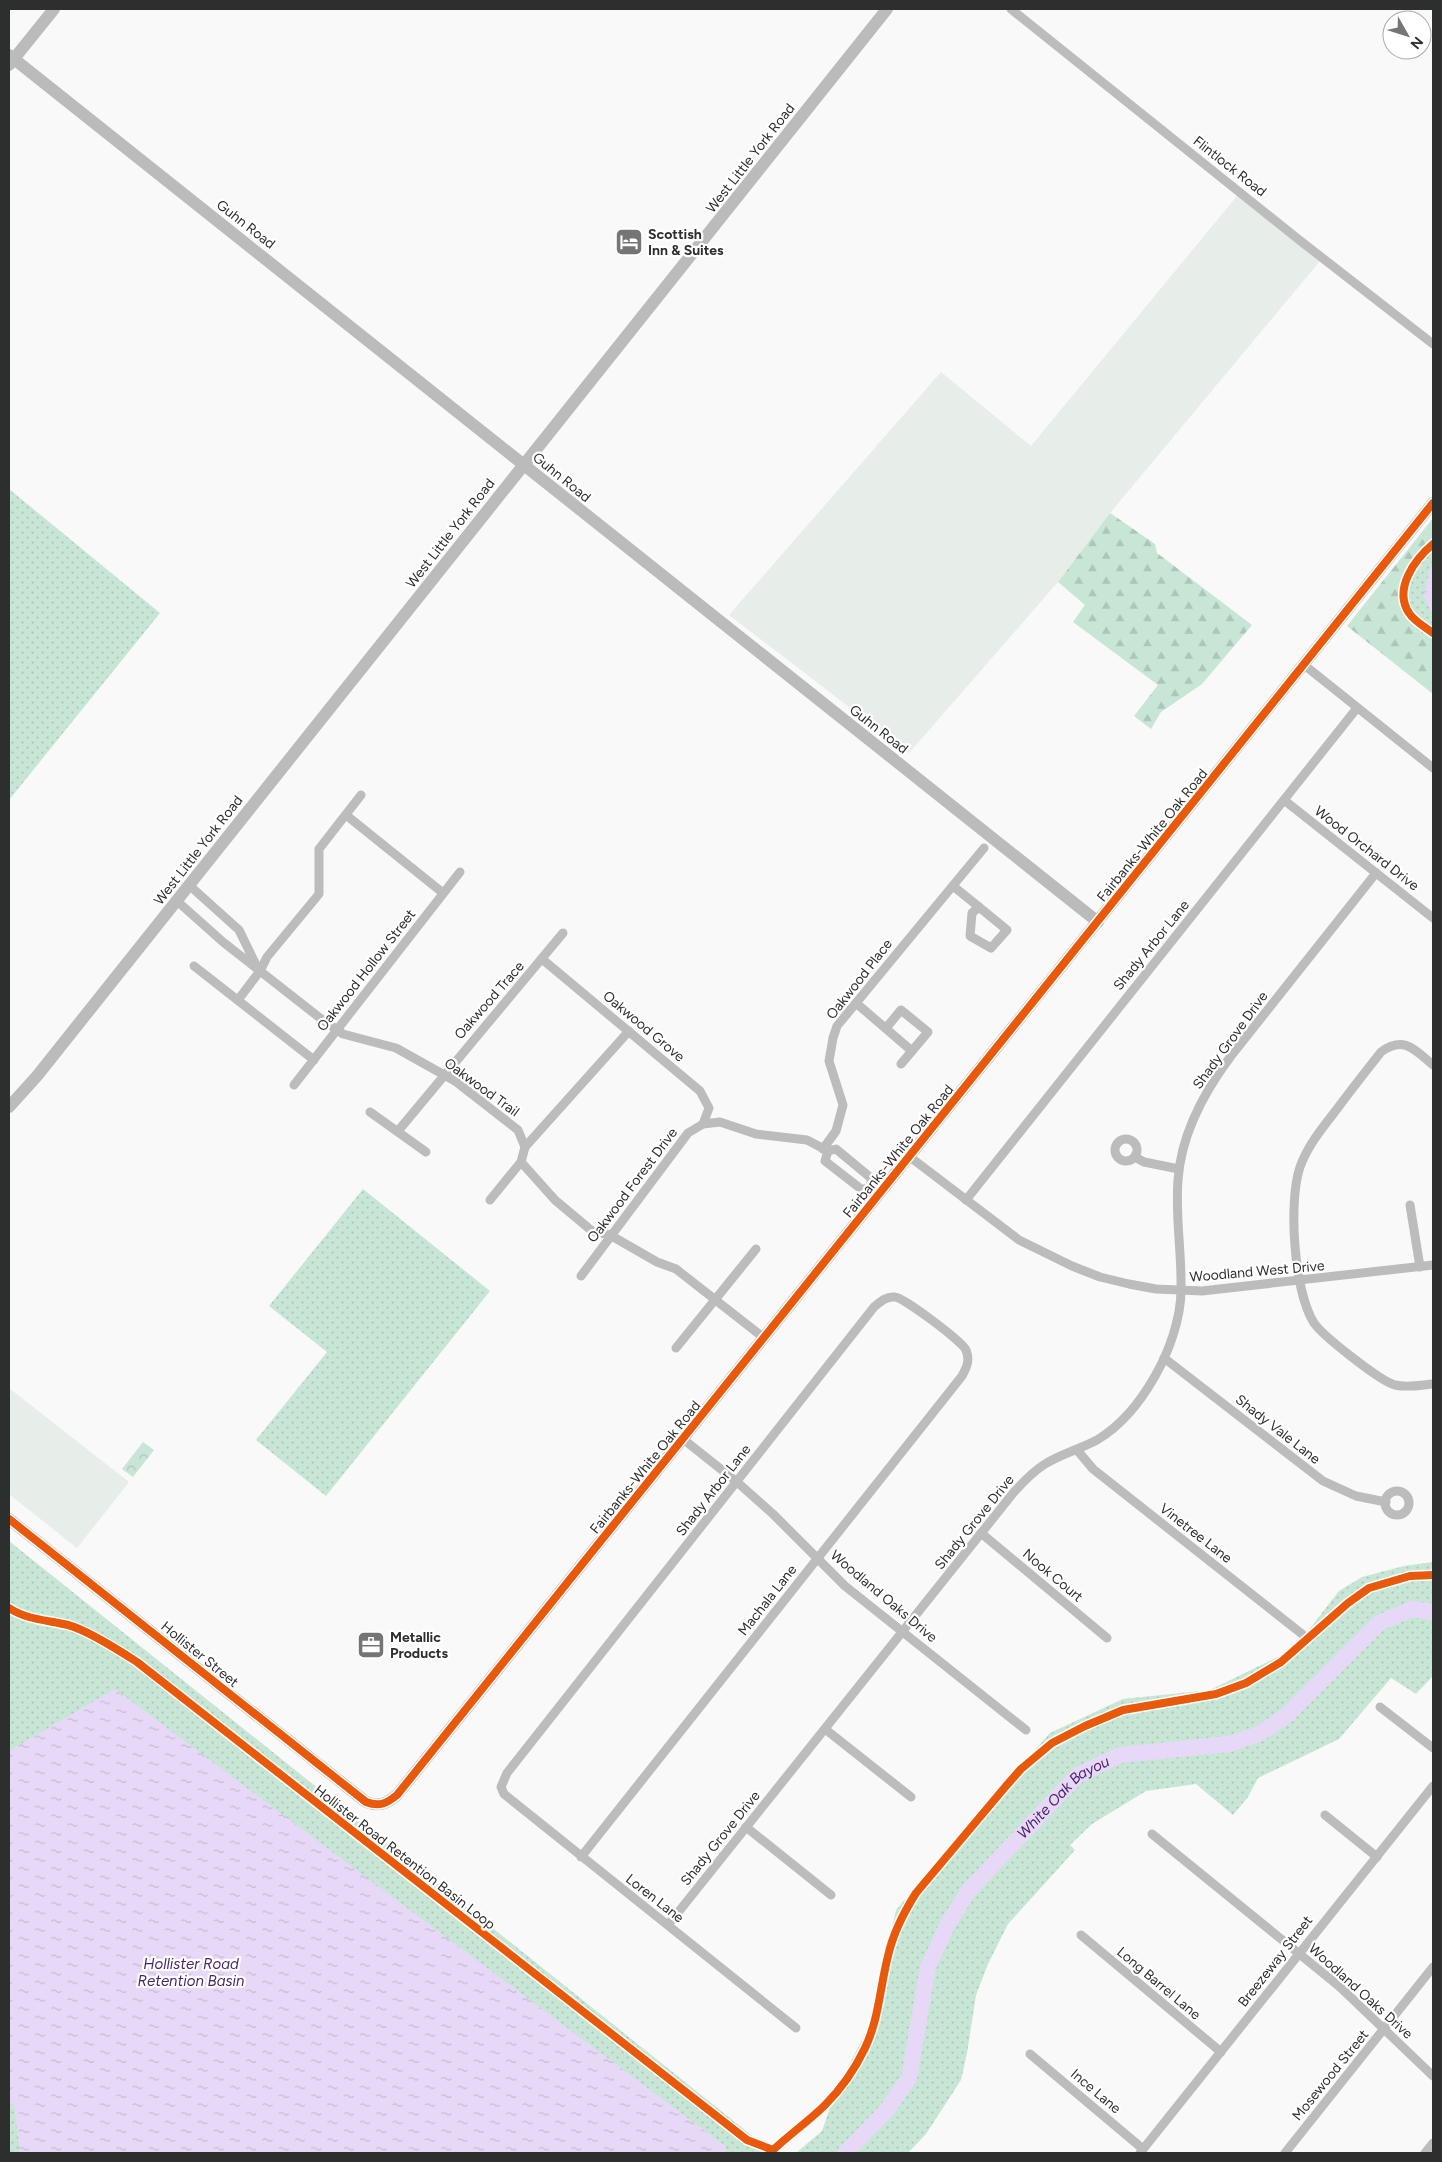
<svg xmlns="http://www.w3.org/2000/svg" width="1442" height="2162" font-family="Figtree,sans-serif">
  <defs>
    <pattern id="grass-dots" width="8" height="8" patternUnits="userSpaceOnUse" patternTransform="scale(1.25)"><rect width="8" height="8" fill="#c8e6d6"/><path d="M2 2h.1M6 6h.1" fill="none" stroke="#acc6b8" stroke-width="1.8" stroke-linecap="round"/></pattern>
    <pattern id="forest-firs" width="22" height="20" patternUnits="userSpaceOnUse" patternTransform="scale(1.25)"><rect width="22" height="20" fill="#c8e6d6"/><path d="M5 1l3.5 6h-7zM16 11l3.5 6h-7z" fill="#acc6b8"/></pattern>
    <pattern id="park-crowns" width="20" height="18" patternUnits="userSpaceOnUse" patternTransform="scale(1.25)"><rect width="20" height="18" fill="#c8e6d6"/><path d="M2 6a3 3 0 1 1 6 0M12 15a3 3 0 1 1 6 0" fill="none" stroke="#acc6b8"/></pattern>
    <pattern id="water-ripples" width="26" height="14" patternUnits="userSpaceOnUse" patternTransform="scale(1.25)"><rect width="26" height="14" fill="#e8d8f8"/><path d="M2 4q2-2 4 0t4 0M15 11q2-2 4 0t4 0" fill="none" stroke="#c7bad5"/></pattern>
  </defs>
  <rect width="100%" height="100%" fill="#f8f9f8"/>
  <g fill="#e7eeea">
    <polygon points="1237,196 1320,261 1110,513 1058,582 909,753 729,615 941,372 1031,446"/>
    <polygon points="9,1388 129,1482 77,1548 9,1494"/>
  </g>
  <g fill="url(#grass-dots)">
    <polygon points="9,489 160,613 9,800"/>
    <polygon points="1433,541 1433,639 1416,631 1399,599 1403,580 1411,564"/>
    <polygon points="363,1189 490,1291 326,1496 256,1440 327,1352 269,1306"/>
    <polygon points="9,1541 765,2146 777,2153 9,2153"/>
    <polygon points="1433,1562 1433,1676 1416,1694 1391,1678 1339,1739 1258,1778 1248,1797 1233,1815 1196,1784 1146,1791 1092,1824 1070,1845 1075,1850 1008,1924 988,1964 976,1995 967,2053 961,2080 926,2134 908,2153 796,2153 822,2131 836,2091 869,2026 896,1910 1050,1733 1123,1699 1210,1690 1294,1649 1339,1591 1362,1577 1404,1566"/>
  </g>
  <g fill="url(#forest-firs)">
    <polygon points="1110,513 1155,544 1157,553 1252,625 1202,684 1161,712 1151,729 1134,716 1158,685 1073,622 1085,605 1058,582"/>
    <polygon points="1433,518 1433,541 1411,564 1403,580 1399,599 1416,631 1433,639 1433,694 1347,626"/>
  </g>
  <polygon fill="url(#park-crowns)" points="143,1442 154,1450 133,1477 122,1469"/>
  <g fill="url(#water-ripples)">
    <polygon points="1433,567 1433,616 1424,596 1429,571"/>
    <polygon points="115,1689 725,2146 727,2153 20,2153 14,2104 9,2103 9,1751"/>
  </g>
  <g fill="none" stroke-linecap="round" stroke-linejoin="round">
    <path stroke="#e8d8f8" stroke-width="16" id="s1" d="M845,2153l42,-43 22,-32 19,-111 20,-43 21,-34 109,-115 42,-20 109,-11 30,-10 28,-19 92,-92 33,-14 21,3"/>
    <g stroke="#bcbcbc" stroke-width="9">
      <polyline points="1011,9 1298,239 1433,344"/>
      <polyline points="1303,664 1433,768"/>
      <polyline points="1284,800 1433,918"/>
      <polyline points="346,815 443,893"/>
      <polyline points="189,885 239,930 258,969"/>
      <polyline points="953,886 979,907"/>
      <polyline points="177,901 223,942 320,1018 343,1034 396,1048 455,1081 518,1130 525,1147"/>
      <polygon points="979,907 1007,930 991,948 970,936 972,913"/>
      <polyline points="542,959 700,1091 709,1108 703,1124"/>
      <polyline points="194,966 314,1060"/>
      <polyline points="238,1000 260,971 267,957 319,894 319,849 361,795"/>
      <polyline points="856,1003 912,1051"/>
      <polyline points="886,1028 901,1010 928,1032 901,1064"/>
      <path d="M1433,1065c-18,-15 -29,-30 -52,-13 -15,19 -30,38 -44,57 -14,18 -29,36 -37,58 -12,35 -6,124 14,156 9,13 66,58 81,62 13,3 26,0 38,-1"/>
      <polyline points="294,1085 460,872"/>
      <polyline points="370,1112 426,1152"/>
      <polyline points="398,1131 563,933"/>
      <circle cx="1126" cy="1150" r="11"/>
      <polyline points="823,1149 836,1131 843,1105 829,1061 833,1038 837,1026 984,848"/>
      <polyline points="828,1151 825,1161 861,1189 871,1189 874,1192"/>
      <polyline points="910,1157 1019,1240 1072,1266 1100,1277 1129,1284 1156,1289 1202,1291 1433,1265"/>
      <polyline points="1135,1157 1144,1162 1179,1169"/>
      <polyline points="521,1162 555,1200 592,1231 610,1235 657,1262 676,1269 764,1338"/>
      <polyline points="490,1200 521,1162 525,1147 629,1031"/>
      <polyline points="966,1200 1357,708"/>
      <polyline points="1410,1205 1420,1267"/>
      <polyline points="581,1276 688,1133 703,1124 720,1122 756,1134 807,1140 828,1151 836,1149 871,1178 871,1189"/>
      <polyline points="676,1348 756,1249"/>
      <polyline points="1164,1358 1323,1481 1356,1496 1386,1502"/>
      <polyline points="683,1439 737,1482 773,1514 845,1586 1026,1730"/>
      <polyline points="1077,1450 1093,1469 1302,1634"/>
      <circle cx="1397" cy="1503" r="12"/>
      <polyline points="981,1533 1107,1638"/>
      <polyline points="1380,1707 1433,1748"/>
      <polyline points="825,1729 911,1797"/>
      <polyline points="1325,1815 1377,1857"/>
      <polyline points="746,1827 831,1895"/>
      <polyline points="1152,1834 1340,1987 1433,2076"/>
      <path d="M581,1857l381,-481c5,-9 8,-16 4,-26 -3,-8 -63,-53 -71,-53 -9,-1 -15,5 -21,10l-367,466 -6,14 3,7 292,234"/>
      <path d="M668,1925l346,-433c9,-10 20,-21 31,-28 16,-10 35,-15 52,-24 25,-15 44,-39 58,-64 14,-24 26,-58 26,-86 1,-37 -6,-73 -3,-110 3,-46 26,-88 53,-124l145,-183"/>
      <polyline points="1081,1935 1221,2052"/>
      <polyline points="1030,2054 1143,2149"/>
      <polyline points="1140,2153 1433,1786"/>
      <polyline points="1285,2153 1433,1967"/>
      <polyline points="1425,2153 1433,2143"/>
    </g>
    <g stroke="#bbbbbc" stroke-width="12">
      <polyline points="9,55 1098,922"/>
      <polyline points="9,65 54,9"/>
      <polyline points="9,1107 37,1076 80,1022 887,9"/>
      <path d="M9,1519l357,283c13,5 20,2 31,-7l1036,-1292"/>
    </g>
    <g stroke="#fff" stroke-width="11">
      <g id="cycleway">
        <path d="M1433,544c-18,15 -40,45 -24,69 5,8 16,14 24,20"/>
        <path d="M9,1519l357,283c13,5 20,2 31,-7l1036,-1292"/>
        <path d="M9,1608c18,12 39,12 59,17 19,5 52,26 69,37l610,478 26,10"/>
        <path d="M770,2153c17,-17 38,-31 55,-48 16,-16 30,-36 40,-57 14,-29 15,-61 23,-92 5,-23 16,-44 28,-63l90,-107 15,-17 31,-26 33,-17 38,-16 93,-16 30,-11 35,-21 67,-59 21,-15 41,-12 23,-1"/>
      </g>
    </g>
    <use href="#cycleway" stroke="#e8590c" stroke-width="8"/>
  </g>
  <defs>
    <g id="hotel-square" transform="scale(1.4375)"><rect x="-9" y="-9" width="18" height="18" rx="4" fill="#747675" stroke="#fff"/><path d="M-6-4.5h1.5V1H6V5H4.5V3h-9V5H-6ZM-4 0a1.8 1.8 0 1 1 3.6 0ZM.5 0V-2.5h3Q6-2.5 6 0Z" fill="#fff"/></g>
    <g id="office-square" transform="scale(1.4375)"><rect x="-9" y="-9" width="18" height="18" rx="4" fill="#747675" stroke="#fff"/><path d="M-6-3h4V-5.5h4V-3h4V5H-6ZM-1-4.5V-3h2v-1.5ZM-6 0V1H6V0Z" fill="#fff"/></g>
  </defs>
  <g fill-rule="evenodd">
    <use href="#hotel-square" x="629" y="242"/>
    <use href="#office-square" x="371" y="1645"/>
  </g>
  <g text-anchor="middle" stroke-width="4.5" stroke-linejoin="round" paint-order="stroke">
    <g font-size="14" fill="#2d2f2e" stroke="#fff">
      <text transform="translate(750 158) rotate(-52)" y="5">West Little York Road</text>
      <text transform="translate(1230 166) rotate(38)" y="5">Flintlock Road</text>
      <text transform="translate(246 224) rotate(38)" y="5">Guhn Road</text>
      <text transform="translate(562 477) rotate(39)" y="5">Guhn Road</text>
      <text transform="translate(450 533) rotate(-52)" y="5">West Little York Road</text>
      <text transform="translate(879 729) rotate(38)" y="5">Guhn Road</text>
      <text transform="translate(1152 835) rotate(-51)" y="5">Fairbanks-White Oak Road</text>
      <text transform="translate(1367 848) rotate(38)" y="5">Wood Orchard Drive</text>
      <text transform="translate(198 850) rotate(-52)" y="5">West Little York Road</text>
      <text transform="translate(1151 945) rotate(-51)" y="5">Shady Arbor Lane</text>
      <text transform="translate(366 970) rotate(-52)" y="5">Oakwood Hollow Street</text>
      <text transform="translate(859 979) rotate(-52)" y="5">Oakwood Place</text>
      <text transform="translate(489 1000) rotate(-49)" y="5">Oakwood Trace</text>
      <text transform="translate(644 1026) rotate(40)" y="5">Oakwood Grove</text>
      <text transform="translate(1230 1040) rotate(-54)" y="5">Shady Grove Drive</text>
      <text transform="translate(482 1087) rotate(36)" y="5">Oakwood Trail</text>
      <text transform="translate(898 1151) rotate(-51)" y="5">Fairbanks-White Oak Road</text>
      <text transform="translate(632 1185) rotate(-53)" y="5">Oakwood Forest Drive</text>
      <text transform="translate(1257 1271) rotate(-5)" y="5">Woodland West Drive</text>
      <text transform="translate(1278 1429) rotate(38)" y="5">Shady Vale Lane</text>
      <text transform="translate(645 1467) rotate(-51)" y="5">Fairbanks-White Oak Road</text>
      <text transform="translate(713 1490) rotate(-52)" y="5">Shady Arbor Lane</text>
      <text transform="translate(974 1522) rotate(-51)" y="5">Shady Grove Drive</text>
      <text transform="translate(1196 1533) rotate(38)" y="5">Vinetree Lane</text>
      <text transform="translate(1053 1575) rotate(40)" y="5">Nook Court</text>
      <text transform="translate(884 1596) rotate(40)" y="5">Woodland Oaks Drive</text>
      <text transform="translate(767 1600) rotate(-52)" y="5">Machala Lane</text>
      <text transform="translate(200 1654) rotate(39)" y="5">Hollister Street</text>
      <text transform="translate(720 1838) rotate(-51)" y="5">Shady Grove Drive</text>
      <text transform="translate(405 1857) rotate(38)" y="5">Hollister Road Retention Basin Loop</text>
      <text transform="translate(655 1898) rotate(38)" y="5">Loren Lane</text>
      <text transform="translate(1275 1961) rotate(-52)" y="5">Breezeway Street</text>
      <text transform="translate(1159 1983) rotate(40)" y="5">Long Barrel Lane</text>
      <text transform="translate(1361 1991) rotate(42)" y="5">Woodland Oaks Drive</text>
      <text transform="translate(1330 2075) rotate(-51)" y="5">Mosewood Street</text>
      <text transform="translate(1096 2091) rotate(40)" y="5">Ince Lane</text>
    </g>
    <g font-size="14" font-weight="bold" fill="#2d2f2e" stroke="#fff" text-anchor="start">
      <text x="648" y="239">Scottish<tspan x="648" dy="16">Inn &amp; Suites</tspan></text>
      <text x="390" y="1642">Metallic<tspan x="390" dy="16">Products</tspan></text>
    </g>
    <g font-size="15" font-style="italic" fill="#4a2566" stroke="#fff">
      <text dy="5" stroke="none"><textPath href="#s1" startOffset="432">White Oak Bayou</textPath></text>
      <text x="191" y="1969">Hollister Road<tspan x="191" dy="17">Retention Basin</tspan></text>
    </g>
  </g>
  <rect width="1442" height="2162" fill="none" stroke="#2d2f2e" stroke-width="20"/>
  <g transform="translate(1407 35) rotate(129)"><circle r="24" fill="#ffffff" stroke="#abacab"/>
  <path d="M0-4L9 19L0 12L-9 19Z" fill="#747675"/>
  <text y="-8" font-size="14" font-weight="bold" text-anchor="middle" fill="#2d2f2e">N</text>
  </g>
</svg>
